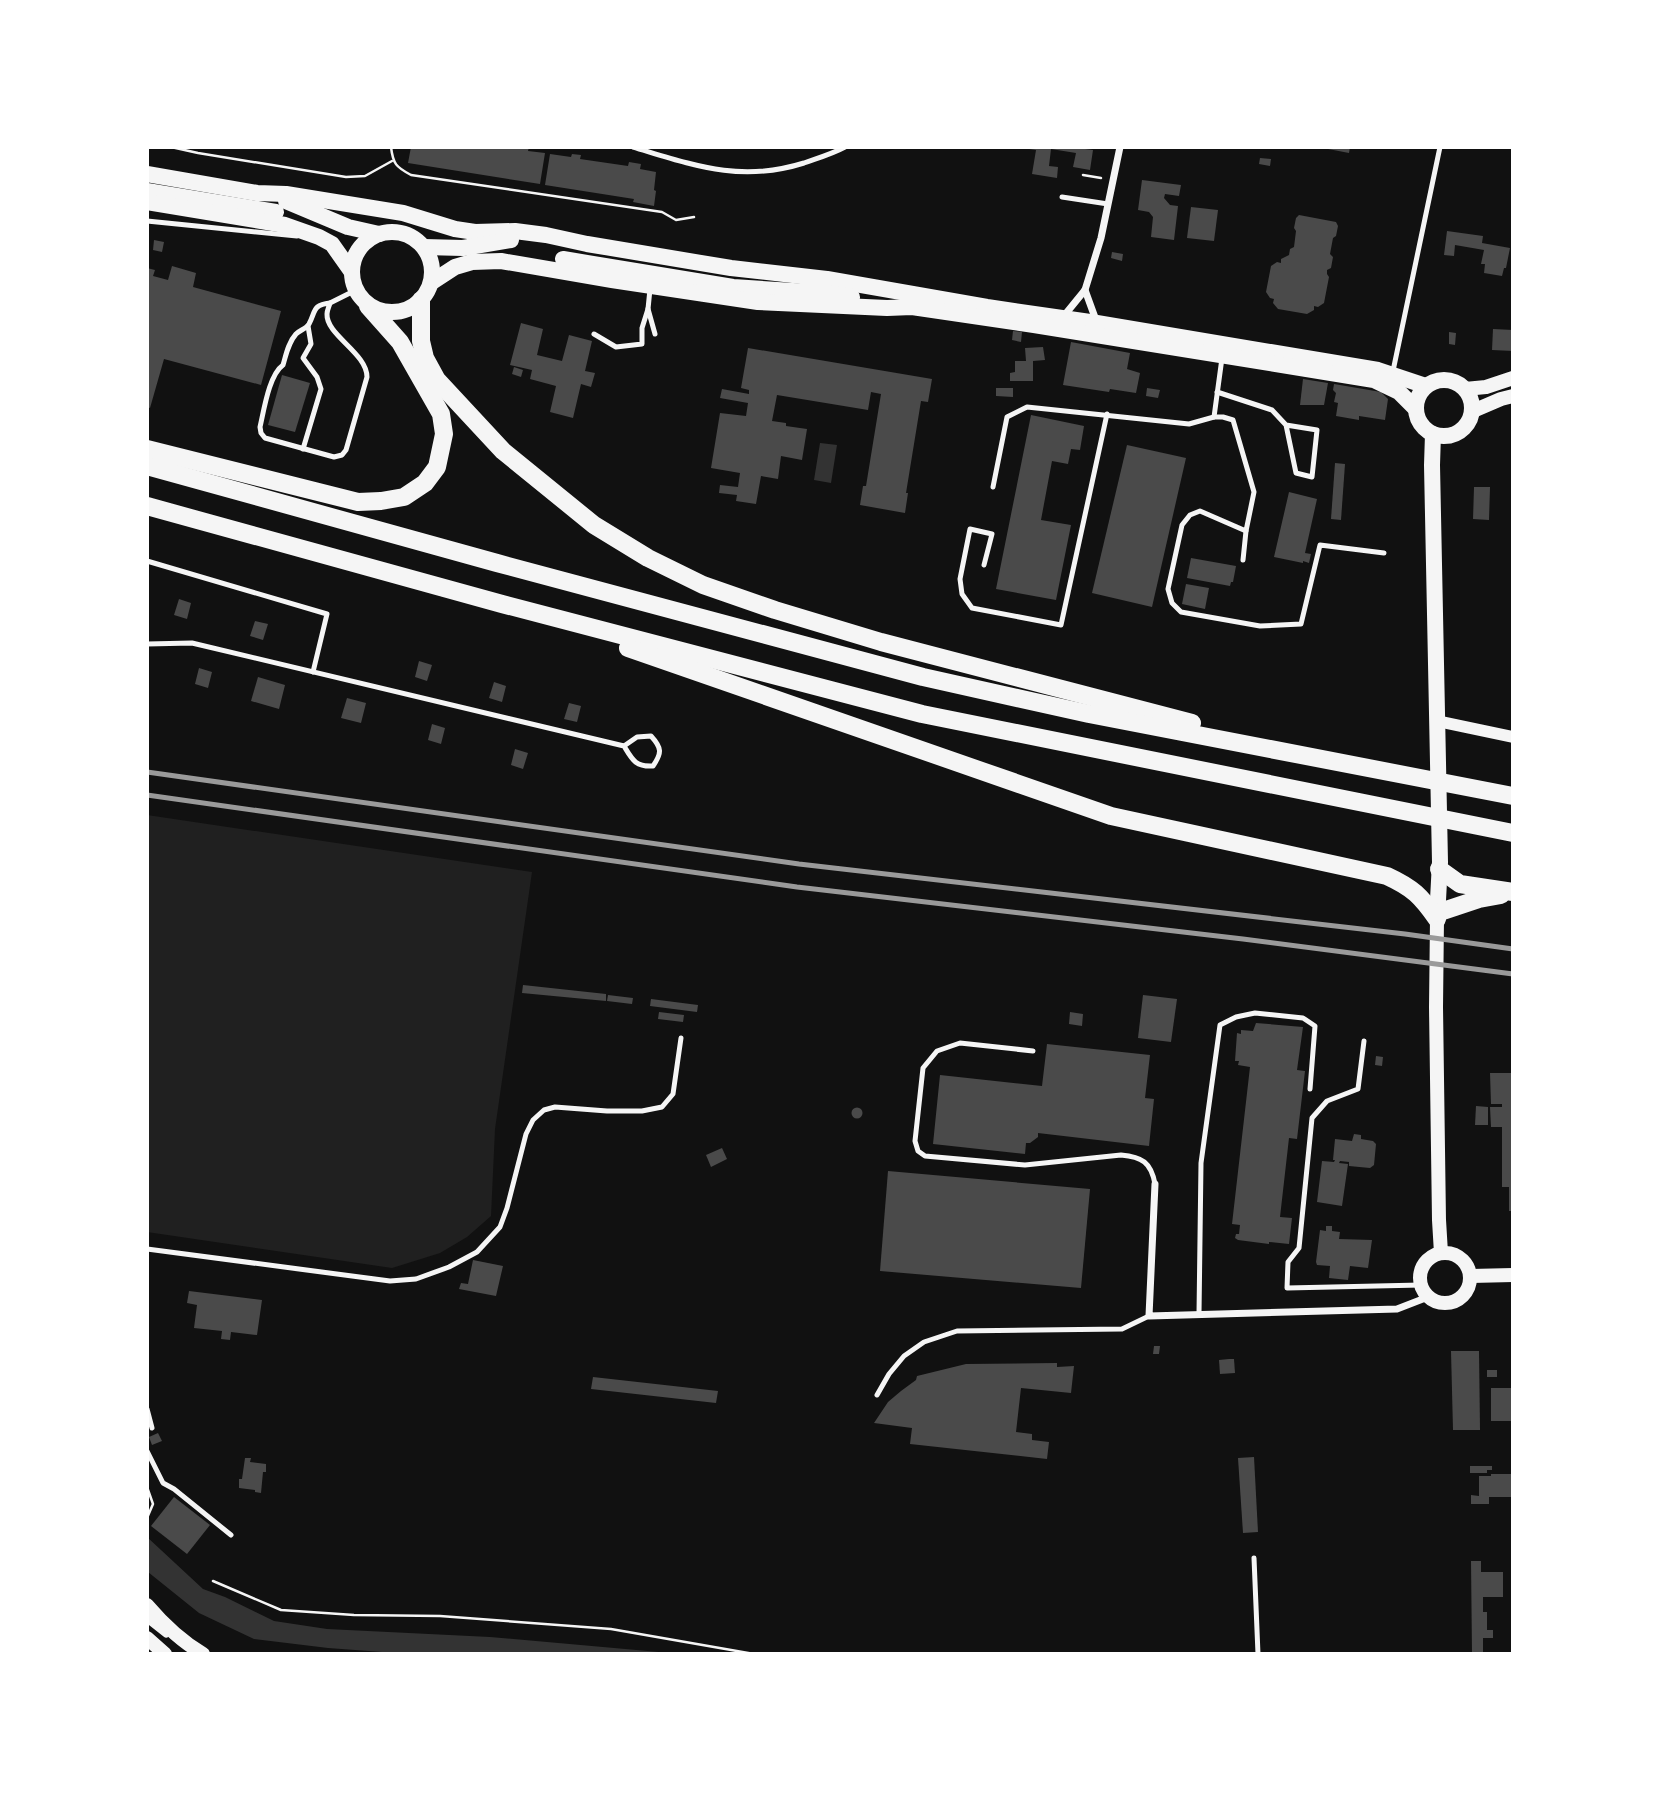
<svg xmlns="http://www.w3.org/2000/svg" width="1660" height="1801" font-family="'Exo 2',sans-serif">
  <rect width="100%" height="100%" fill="#111"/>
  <polygon fill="#202020" points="147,815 532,872 495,1129 491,1216 467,1237 440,1253 392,1268 147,1232"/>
  <g fill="#333">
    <polygon points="820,443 837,445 831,483 814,480"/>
    <polygon points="147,1537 203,1589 225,1597 274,1621 327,1629 490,1637 681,1654 409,1654 328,1648 254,1639 199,1613 148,1572"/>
  </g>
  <g fill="#4a4a4a">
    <polygon points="411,147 529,147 528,151 545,153 540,184 408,163"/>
    <polygon points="1029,147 1078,147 1077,148 1093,150 1090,170 1073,167 1076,153 1051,149 1049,166 1058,167 1057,178 1032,174 1036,150 1029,149"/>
    <polygon points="1323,147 1350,147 1349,153 1323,148"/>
    <polygon points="550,154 571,157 572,154 581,155 580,159 628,166 629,162 641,164 640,169 656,172 654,190 656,191 654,206 633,202 634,199 545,185"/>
    <polygon points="1260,158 1271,159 1270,166 1259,164"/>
    <polygon points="1142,180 1181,185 1179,196 1165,194 1164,198 1170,205 1178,206 1174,240 1151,237 1153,217 1149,212 1138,210"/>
    <polygon points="1191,207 1218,210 1214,241 1187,238"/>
    <polygon points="1299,215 1336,222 1338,226 1336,236 1333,238 1330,254 1333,257 1331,268 1327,270 1327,274 1329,277 1324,303 1318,307 1314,306 1314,310 1307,314 1278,309 1273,303 1274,299 1270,298 1266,292 1271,266 1277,262 1281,263 1281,259 1289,255 1290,249 1294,247 1296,231 1294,228 1296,218"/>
    <polygon points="1447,231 1483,236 1482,243 1510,248 1506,268 1504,268 1502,276 1484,273 1485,264 1481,264 1484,250 1455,245 1454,256 1444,255"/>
    <polygon points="154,240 164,242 162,252 153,250"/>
    <polygon points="1112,252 1123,254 1122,261 1111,258"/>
    <polygon points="172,266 196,273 193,287 281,311 261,385 164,359 150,408 147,407 147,268 155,270 153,276 168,280"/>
    <polygon points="521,323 543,329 537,355 562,361 569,335 592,341 585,371 595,373 591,387 581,384 573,418 550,412 556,386 530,379 532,370 510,365"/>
    <polygon points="1493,329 1513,330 1513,351 1492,350"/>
    <polygon points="1013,331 1022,332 1021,342 1012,340"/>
    <polygon points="1449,332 1456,333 1455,345 1449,344"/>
    <polygon points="1071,342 1130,353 1127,369 1140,373 1136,393 1110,389 1109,392 1063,385"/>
    <polygon points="1043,347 1045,360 1033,361 1033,381 1010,381 1010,373 1015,372 1015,361 1026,361 1025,348"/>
    <polygon points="748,348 932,379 928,402 921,401 906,493 908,493 905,513 860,505 863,486 866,486 881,394 871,392 868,410 777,395 772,421 786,423 786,426 807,429 802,460 781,456 778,479 761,476 756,504 736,501 737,495 719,493 720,485 738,487 740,473 711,468 720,413 746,416 748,403 720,398 722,389 749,394 749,390 741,388"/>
    <polygon points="514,367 523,370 521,377 512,374"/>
    <polygon points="282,375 310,383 295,432 268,425"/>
    <polygon points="1303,379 1328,383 1324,405 1300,405"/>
    <polygon points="1334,384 1381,392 1388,399 1385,420 1359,416 1359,420 1336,416 1338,403 1334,402 1336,393 1333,390"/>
    <polygon points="996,388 1013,388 1013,397 996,396"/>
    <polygon points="1147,388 1160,390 1158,398 1146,396"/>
    <polygon points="1031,415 1084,426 1080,450 1071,449 1068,464 1052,461 1041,520 1071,525 1056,600 996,589"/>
    <polygon points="1127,445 1186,458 1152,607 1092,593"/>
    <polygon points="1335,463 1345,464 1341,520 1331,519"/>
    <polygon points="1474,487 1490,487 1489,520 1473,519"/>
    <polygon points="1289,492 1317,499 1305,553 1311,554 1309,563 1303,561 1303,563 1274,557"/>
    <polygon points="1191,558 1236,566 1233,582 1231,582 1230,586 1187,578"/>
    <polygon points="1186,584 1209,588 1205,609 1182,604"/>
    <polygon points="179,599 191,603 187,619 174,615"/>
    <polygon points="255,621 268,624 263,640 250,636"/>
    <polygon points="419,661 432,665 427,681 415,677"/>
    <polygon points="199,668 212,672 208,688 195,684"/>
    <polygon points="258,677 285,685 279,709 251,701"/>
    <polygon points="494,682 506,686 502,702 489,698"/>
    <polygon points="347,698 366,703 361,723 341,718"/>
    <polygon points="569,703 581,706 577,722 564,719"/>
    <polygon points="432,724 445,728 441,744 428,740"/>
    <polygon points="515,749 528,753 523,769 511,765"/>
    <polygon points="523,985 606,994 606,1001 522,993"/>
    <polygon points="608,995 633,998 632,1004 607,1001"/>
    <polygon points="1143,995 1177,999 1171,1042 1138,1038"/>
    <polygon points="651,999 698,1005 697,1012 650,1006"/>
    <polygon points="659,1012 684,1015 683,1022 658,1019"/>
    <polygon points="1070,1012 1083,1014 1082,1026 1069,1024"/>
    <polygon points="1256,1023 1303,1027 1297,1070 1305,1071 1297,1139 1289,1138 1280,1217 1292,1218 1289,1244 1269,1242 1269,1244 1238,1240 1235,1238 1236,1234 1239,1234 1240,1225 1232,1224 1250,1067 1238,1065 1239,1061 1235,1061 1237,1033 1241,1034 1241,1030 1253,1031"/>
    <polygon points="1047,1044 1150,1055 1145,1098 1154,1099 1149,1146 1038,1133 1038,1137 1030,1143 1026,1143 1025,1154 933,1144 940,1075 1042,1086"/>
    <polygon points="1376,1056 1383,1057 1382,1066 1375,1065"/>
    <polygon points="1490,1073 1513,1073 1513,1211 1509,1211 1509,1187 1502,1187 1502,1127 1491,1127 1490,1107 1502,1107 1502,1104 1491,1104"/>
    <polygon points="1476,1106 1488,1107 1488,1125 1475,1125"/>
    <circle cx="857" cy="1113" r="5.5"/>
    <polygon points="1354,1134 1361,1135 1361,1139 1373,1141 1376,1144 1374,1165 1370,1168 1349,1166 1349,1162 1340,1161 1339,1163 1348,1164 1342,1206 1317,1202 1322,1161 1334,1162 1335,1160 1333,1160 1335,1139 1352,1141"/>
    <polygon points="722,1148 727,1159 711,1167 706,1155"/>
    <polygon points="888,1171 1090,1189 1081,1288 880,1271"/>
    <polygon points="1326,1226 1332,1226 1332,1231 1340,1232 1339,1239 1372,1240 1368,1268 1350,1266 1348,1280 1329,1278 1330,1266 1317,1265 1316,1262 1320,1230 1326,1231"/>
    <polygon points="473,1260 503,1266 496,1296 459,1289 461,1283 468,1284"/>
    <polygon points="189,1291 262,1300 257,1335 231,1332 230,1340 221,1339 222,1331 194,1328 197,1305 187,1303"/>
    <polygon points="1154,1346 1160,1346 1159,1354 1153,1354"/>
    <polygon points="1451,1351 1479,1351 1480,1430 1453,1430"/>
    <polygon points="1229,1359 1234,1359 1235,1373 1220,1374 1219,1360"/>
    <polygon points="1057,1363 1057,1367 1074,1366 1071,1393 1021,1388 1016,1432 1032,1434 1032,1440 1049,1442 1047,1459 910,1444 912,1428 874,1423 888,1402 901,1391 916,1380 917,1376 966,1364"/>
    <rect x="1487" y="1370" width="10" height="7"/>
    <polygon points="593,1377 718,1391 716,1403 591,1389"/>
    <rect x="1491" y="1388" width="20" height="33"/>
    <polygon points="158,1433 162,1441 152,1445 149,1437"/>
    <polygon points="1254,1457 1258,1532 1243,1533 1238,1458"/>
    <polygon points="245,1458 251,1458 250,1462 266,1464 266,1472 263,1472 261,1493 255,1492 255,1490 239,1488 239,1479 242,1479"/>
    <polygon points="1470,1466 1492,1466 1492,1470 1487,1470 1487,1473 1470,1473"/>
    <polygon points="1491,1474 1512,1474 1512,1497 1489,1497 1489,1504 1471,1504 1471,1495 1479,1496 1479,1476 1491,1476"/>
    <polygon points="174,1497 210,1525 187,1554 151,1526"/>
    <polygon points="1471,1561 1481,1561 1481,1572 1503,1572 1503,1597 1483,1597 1483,1612 1487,1612 1487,1630 1493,1630 1493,1638 1483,1638 1483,1654 1472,1654"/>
  </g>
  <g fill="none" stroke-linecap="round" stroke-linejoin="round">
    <g stroke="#f5f5f5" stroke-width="2.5">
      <polyline points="171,147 198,153 346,177 365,176 392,161"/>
      <path d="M391,147c2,17 5,20 20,28l251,37 14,8 18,-3"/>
      <polyline points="1083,175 1101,178"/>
      <polyline points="147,1487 153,1504 147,1518"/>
      <polyline points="213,1581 281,1610 354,1615 440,1616 611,1629 754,1654"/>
    </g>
    <g stroke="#f5f5f5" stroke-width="5">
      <path d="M633,147c60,18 107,36 171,16 14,-5 28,-9 41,-16"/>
      <polyline points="1062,197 1108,204"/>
      <polyline points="147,221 297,236"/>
      <path d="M330,303c-1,4 -3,7 -3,11 -1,21 40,39 40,63l-21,73 -4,5 -8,2 -69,-19 -4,-5 -1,-6c4,-17 9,-52 23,-62 3,-10 5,-22 13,-31 4,-4 10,-5 13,-10 7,-13 3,-19 21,-21z"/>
      <polyline points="330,303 356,290"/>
      <polyline points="648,309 655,334"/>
      <polyline points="594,334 616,347 642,344 642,328 648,309 650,289"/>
      <polyline points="1393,371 1440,147"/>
      <polyline points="1217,392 1272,410 1286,425 1296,473 1312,477 1317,430 1286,425"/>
      <polyline points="1214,417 1223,417 1233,420 1254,492 1246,531 1200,511 1190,515 1182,525 1168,589 1172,603 1181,612 1260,626 1301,624 1320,545 1384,553"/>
      <polyline points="303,449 321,389 317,377 303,358 311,344 308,326"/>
      <polyline points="993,487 1007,417 1027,407 1189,424 1214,417 1222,358"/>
      <polyline points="1243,560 1246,531"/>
      <polyline points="147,561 327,614 313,672"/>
      <polyline points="984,565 992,534 970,529 960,579 962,594 972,608 1061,625 1107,414"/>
      <path d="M147,644l45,-1 432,103c8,13 11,21 29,20 9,-13 9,-18 -2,-30l-14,1 -13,9"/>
      <polyline points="1364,1041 1358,1089 1327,1101 1312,1118 1299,1248 1288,1262 1287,1288 1421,1285"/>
      <path d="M1033,1051l-73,-8 -23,8 -14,17 -8,73 3,10 7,5 100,9 96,-10c21,2 30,7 34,29"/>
      <polyline points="147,1249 390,1281 416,1279 449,1267 477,1252 500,1227 507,1208 526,1134 533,1120 544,1110 555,1107 607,1111 642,1111 662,1107 673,1094 681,1038"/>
      <polyline points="1199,1314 1201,1163 1220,1025 1236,1017 1255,1013 1303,1018 1315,1026 1310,1089"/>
      <polyline points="877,1395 889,1374 904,1356 924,1342 957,1331 1122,1329 1149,1316"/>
      <polyline points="147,1409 152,1428"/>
      <polyline points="147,1451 163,1483 174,1489 231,1535"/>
      <polyline points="1254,1558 1258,1654"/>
    </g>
    <g stroke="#f5f5f5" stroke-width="7">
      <polyline points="1085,290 1097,323"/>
      <polyline points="1063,317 1085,290 1101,238 1120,147"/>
      <polyline points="1155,1184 1149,1316 1397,1309 1428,1297"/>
      <polyline points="147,1619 166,1634"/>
    </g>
    <polyline stroke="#f5f5f5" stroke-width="12" points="1437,721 1513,737"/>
    <g stroke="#f5f5f5" stroke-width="14">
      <polyline points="1465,389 1486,387 1513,378"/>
      <polyline points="1473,411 1501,399 1513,396"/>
      <polyline points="1437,919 1436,1007 1439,1220 1441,1253"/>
      <circle cx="1445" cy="1278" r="25"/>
      <polyline points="1471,1276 1513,1275"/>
      <path d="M147,1605c17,20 34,36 56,49"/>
      <polyline points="147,1638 165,1654"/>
    </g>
    <g stroke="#f5f5f5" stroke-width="16">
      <polyline points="147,174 257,193 286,194 403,213 455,229 475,232 515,231 546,235 587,244 731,268 827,279 987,307 1097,323 1378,370 1426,386"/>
      <polyline points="147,191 276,212"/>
      <polyline points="286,201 348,227 379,234"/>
      <polyline points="147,202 285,225 319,237 332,244 351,271"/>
      <circle cx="392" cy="272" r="40"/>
      <polyline points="424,247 463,248 511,240"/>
      <polyline points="563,259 733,287 824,293 852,297"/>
      <polyline points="432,282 455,267 472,262 501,261 612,280 758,302 887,308 912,307 1034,325 1374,380 1399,392 1416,409"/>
      <circle cx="1444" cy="408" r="28"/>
      <polyline points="1433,434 1432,465 1440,862 1437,919"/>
    </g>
    <g stroke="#f5f5f5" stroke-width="18">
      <polyline points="421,300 421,341 425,358 437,380 503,451 594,525 648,558 703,585 775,610 881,642 1192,723"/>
      <polyline points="147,449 358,502 381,501 404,497 425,483 437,467 444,434 441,414 400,342 368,306"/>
      <polyline points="147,466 497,563 923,677 1089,714 1513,796"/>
      <polyline points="147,506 502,604 922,714 1513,833"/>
      <path d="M628,648l483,168 276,60c26,12 34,20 50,43"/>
      <polyline points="1439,869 1460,884 1513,892"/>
      <polyline points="1437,913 1479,899 1501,895"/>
    </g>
    <g stroke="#9a9a9a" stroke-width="5">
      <polyline points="147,772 799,864 1405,934 1513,949"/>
      <polyline points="147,795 797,887 1243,939 1513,974"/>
    </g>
  </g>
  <rect width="1660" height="1801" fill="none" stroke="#ffffff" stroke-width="298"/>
</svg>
